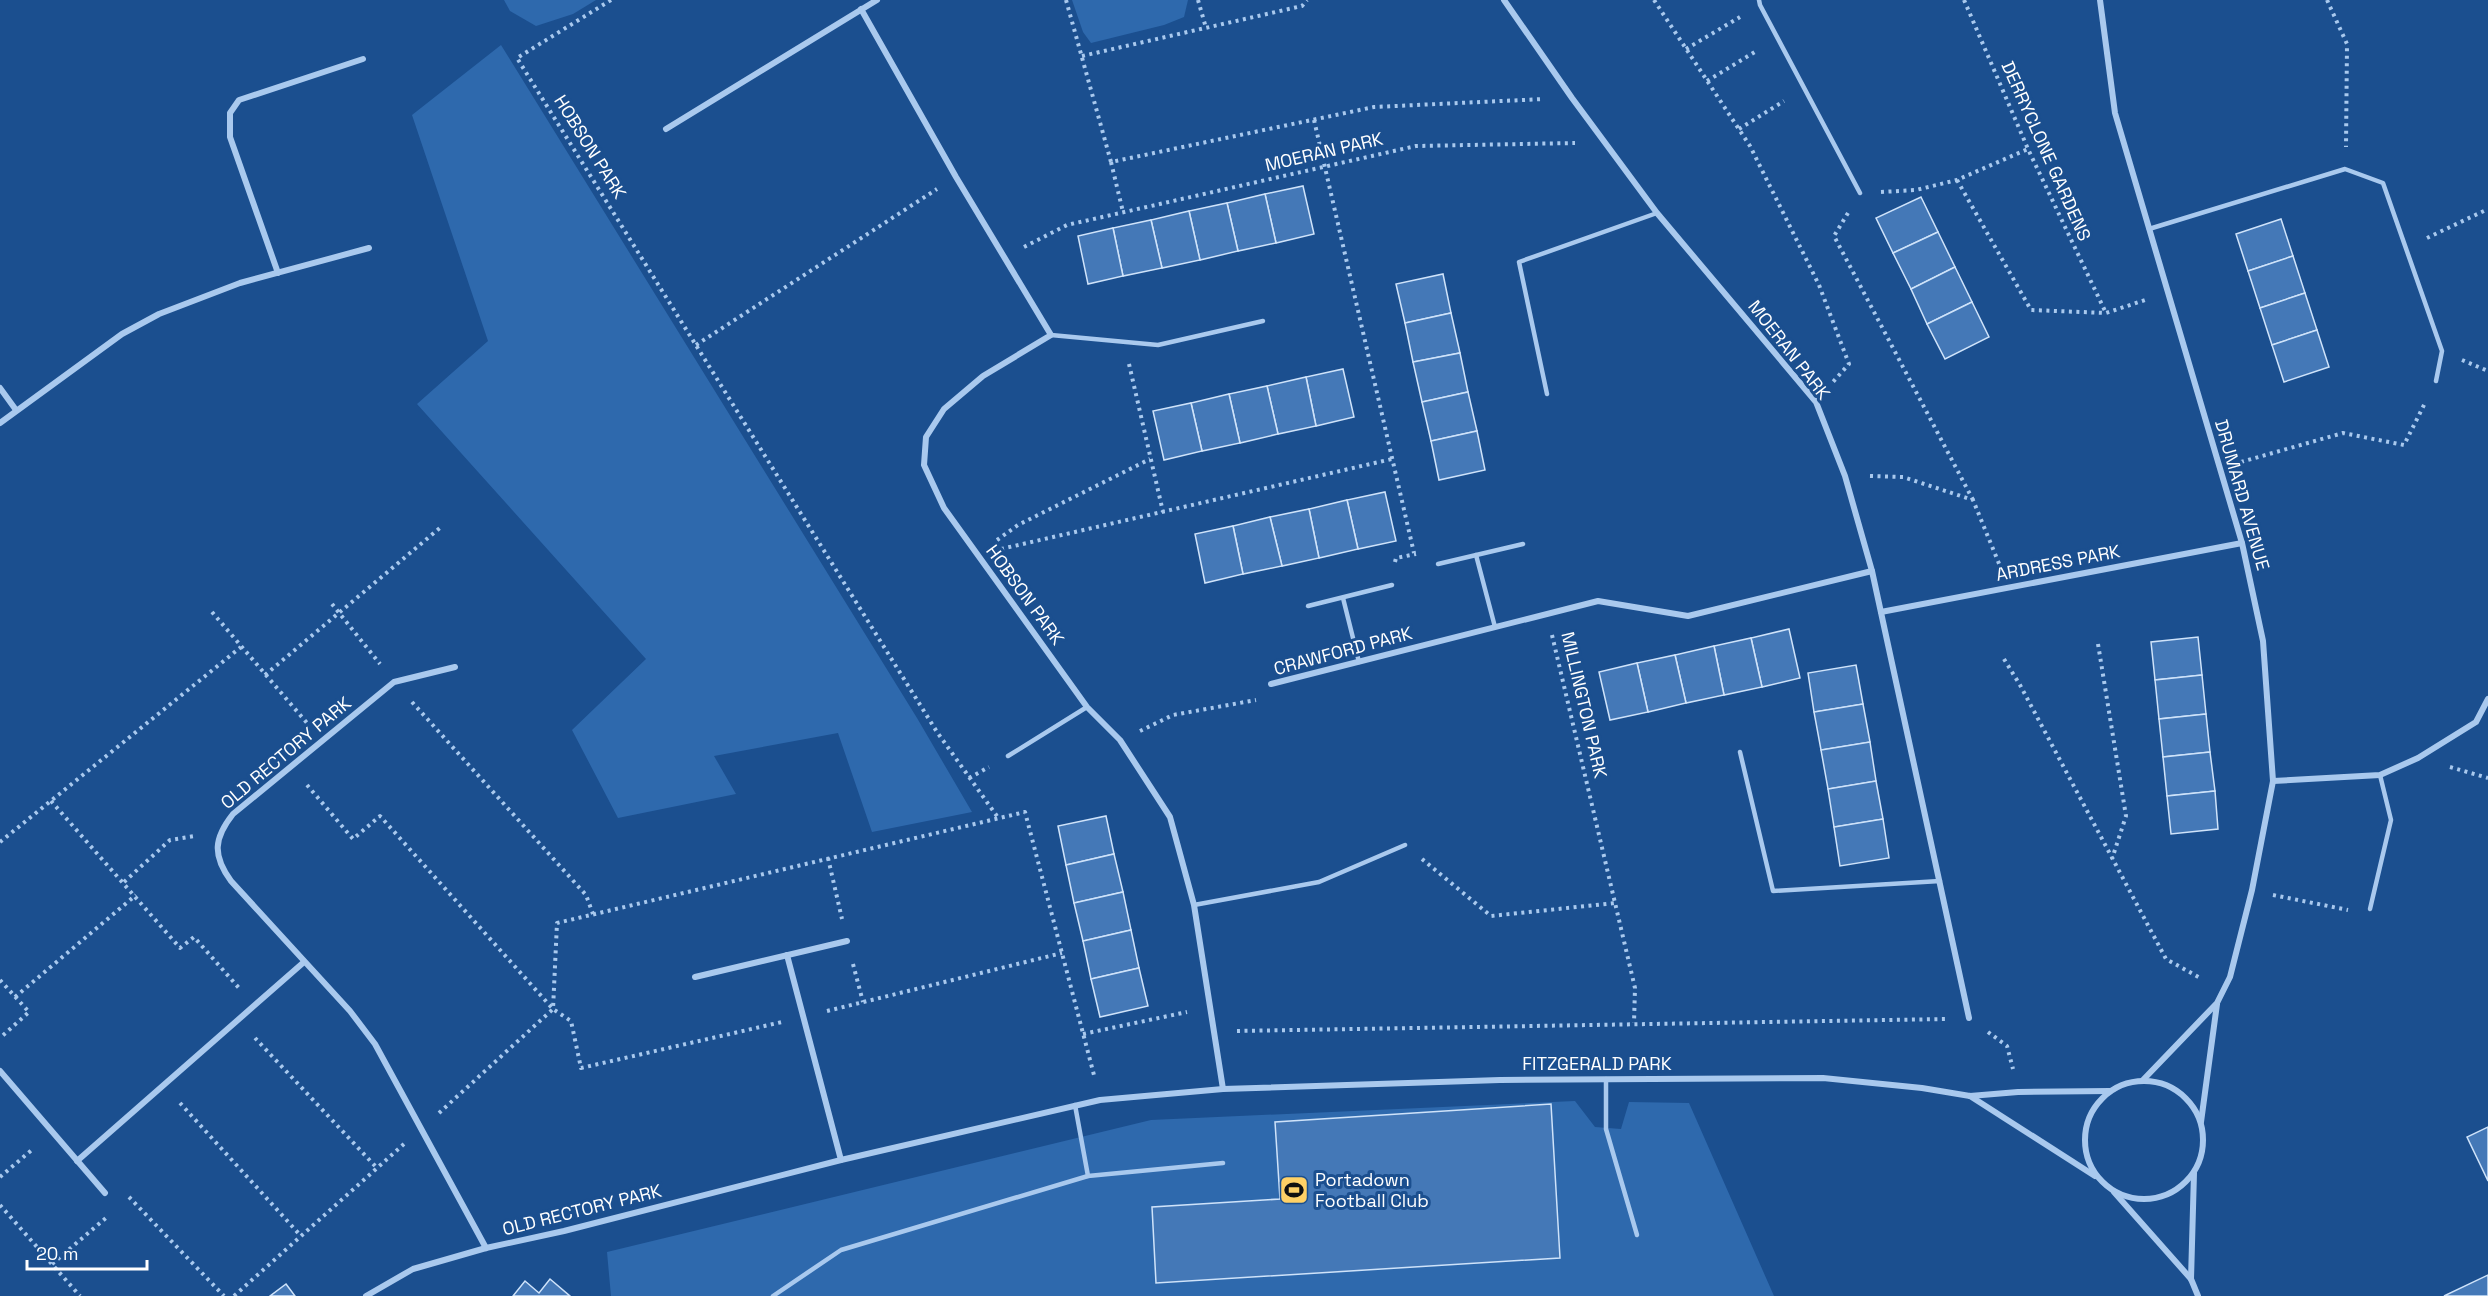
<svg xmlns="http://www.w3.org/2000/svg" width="2488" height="1296" font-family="'Space Grotesk',sans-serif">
  <rect width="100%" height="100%" fill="#1b4f8f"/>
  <g fill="#2e69ad">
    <polygon points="504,0 596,0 573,14 536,26 510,11"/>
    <polygon points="1072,0 1188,0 1184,17 1164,25 1091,43 1083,32"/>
    <polygon points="501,45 917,718 972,812 872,832 838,733 714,756 736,794 618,818 572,730 646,659 417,404 488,341 412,115"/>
    <polygon points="1575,1101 1595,1127 1621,1129 1629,1102 1689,1103 1774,1296 611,1296 607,1252 1151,1120"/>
  </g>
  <g fill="#4478b7" stroke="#cfe3fa" stroke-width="1.5">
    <polygon points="1303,186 1314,234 1276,243 1265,194"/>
    <polygon points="1265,194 1276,243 1238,251 1227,203"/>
    <polygon points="1921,197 1938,232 1893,253 1876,218"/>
    <polygon points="1227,203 1238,251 1200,260 1189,211"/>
    <polygon points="1189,211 1200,260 1162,268 1151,220"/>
    <polygon points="2281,219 2293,256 2248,271 2236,234"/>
    <polygon points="1151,220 1162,268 1123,276 1113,228"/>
    <polygon points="1113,228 1123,276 1088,284 1078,236"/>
    <polygon points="1938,232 1955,267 1911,289 1893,253"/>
    <polygon points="2293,256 2305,293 2260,308 2248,271"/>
    <polygon points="1955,267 1972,302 1927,324 1911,289"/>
    <polygon points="1443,274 1451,313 1405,323 1396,284"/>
    <polygon points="2305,293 2317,330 2272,345 2260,308"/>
    <polygon points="1972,302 1989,337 1945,359 1927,324"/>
    <polygon points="1451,313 1460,353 1413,362 1405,323"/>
    <polygon points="2317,330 2329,367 2284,382 2272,345"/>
    <polygon points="1460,353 1468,392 1422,402 1413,362"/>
    <polygon points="1343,369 1354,417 1316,426 1306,377"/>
    <polygon points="1306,377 1316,426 1278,434 1267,386"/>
    <polygon points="1267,386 1278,434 1240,443 1229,394"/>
    <polygon points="1468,392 1477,431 1431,441 1422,402"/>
    <polygon points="1229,394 1240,443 1202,451 1191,403"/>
    <polygon points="1191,403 1202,451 1164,460 1153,411"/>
    <polygon points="1477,431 1485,470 1439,480 1431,441"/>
    <polygon points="1385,492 1396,541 1358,549 1347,500"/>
    <polygon points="1347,500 1358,549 1319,558 1309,509"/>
    <polygon points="1309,509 1319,558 1282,566 1270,517"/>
    <polygon points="1270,517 1282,566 1243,574 1233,526"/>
    <polygon points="1233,526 1243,574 1205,583 1195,534"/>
    <polygon points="1789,629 1800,678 1762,687 1751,638"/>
    <polygon points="2198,637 2202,675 2155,680 2151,642"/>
    <polygon points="1751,638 1762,687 1724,695 1714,646"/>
    <polygon points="1714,646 1724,695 1686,703 1675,655"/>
    <polygon points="1675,655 1686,703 1648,712 1637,663"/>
    <polygon points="1637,663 1648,712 1610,720 1599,672"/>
    <polygon points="1856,665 1863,704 1814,712 1808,673"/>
    <polygon points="2202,675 2206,714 2159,719 2155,680"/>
    <polygon points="1863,704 1870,742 1821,750 1814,712"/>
    <polygon points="2206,714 2210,752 2163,757 2159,719"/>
    <polygon points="1870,742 1876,781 1828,789 1821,750"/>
    <polygon points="2210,752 2215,791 2167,796 2163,757"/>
    <polygon points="1876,781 1883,819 1834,827 1828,789"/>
    <polygon points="2215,791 2218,829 2171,834 2167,796"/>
    <polygon points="1106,816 1114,854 1066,865 1058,826"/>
    <polygon points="1883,819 1889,858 1840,866 1834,827"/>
    <polygon points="1114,854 1123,892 1074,903 1066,865"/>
    <polygon points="1123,892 1131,930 1083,941 1074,903"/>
    <polygon points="1131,930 1139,968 1091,979 1083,941"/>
    <polygon points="1139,968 1148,1006 1100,1017 1091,979"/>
    <polygon points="1551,1104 1560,1258 1156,1283 1152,1207 1280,1199 1275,1122"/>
    <polygon points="2488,1127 2488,1181 2467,1137"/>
    <polygon points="2488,1275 2488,1296 2444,1296"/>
    <polygon points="550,1279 570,1296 513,1296 525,1281 539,1293"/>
    <polygon points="286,1284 295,1296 270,1296"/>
  </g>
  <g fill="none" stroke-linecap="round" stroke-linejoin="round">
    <g stroke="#a9c9ee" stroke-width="4" stroke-dasharray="3 4.5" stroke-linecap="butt">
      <polyline points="611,0 517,58 937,732 999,819"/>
      <polyline points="1066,0 1111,162 1374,107 1544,99"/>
      <polyline points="1198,0 1206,28"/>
      <polyline points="1654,0 1750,146 1819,285 1849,364 1832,383"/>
      <polyline points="1964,0 2028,149 2106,313"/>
      <polyline points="2327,0 2347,44 2346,147"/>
      <polyline points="1686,49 1740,17"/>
      <polyline points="1082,56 1302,6 1307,0"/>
      <polyline points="1707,81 1758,50"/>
      <polyline points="1314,120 1414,553"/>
      <polyline points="1739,129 1784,101"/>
      <polyline points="1111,162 1123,212"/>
      <polyline points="1957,180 2031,310 2106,313 2145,300"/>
      <polyline points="1881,192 1916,190 1957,180 2028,149"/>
      <polyline points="1848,213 1834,236 1973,500"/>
      <polyline points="2427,238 2488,209"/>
      <polyline points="1024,247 1067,225 1416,146 1575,143"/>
      <polyline points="696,345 937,189"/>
      <polyline points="2462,360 2488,371"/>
      <polyline points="1129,364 1163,512"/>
      <polyline points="2241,462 2343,433 2404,445 2426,401"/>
      <polyline points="1870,476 1903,477 1973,500 2000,566"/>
      <polyline points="997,540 1018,525 1150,459"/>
      <polyline points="1001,549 1392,459"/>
      <polyline points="1395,562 1396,558 1416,554"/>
      <polyline points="332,604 380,664"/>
      <polyline points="212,612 307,723"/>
      <polyline points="1552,635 1635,988 1634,1023"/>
      <polyline points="2098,644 2126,816 2112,859"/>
      <polyline points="2004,659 2020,685 2166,959 2202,979"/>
      <polyline points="265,675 441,527"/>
      <polyline points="412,702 586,895 593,914"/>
      <polyline points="1140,731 1173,715 1256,700"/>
      <polyline points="2450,767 2488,778"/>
      <polyline points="969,778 989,767"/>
      <polyline points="307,785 353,839 380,816 553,1009 571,1021 581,1068 782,1022"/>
      <polyline points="51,801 180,948 194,937 239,988"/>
      <polyline points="0,842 241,647"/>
      <polyline points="828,858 842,919"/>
      <polyline points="1422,859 1491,916 1615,903"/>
      <polyline points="124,882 170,840 195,836"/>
      <polyline points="2273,895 2348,910"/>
      <polyline points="853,964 863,1002"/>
      <polyline points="0,980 29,1012 0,1038"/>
      <polyline points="15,997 136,895"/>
      <polyline points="827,1011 1062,953"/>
      <polyline points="1237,1031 1946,1019"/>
      <polyline points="1988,1032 2007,1046 2013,1069"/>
      <polyline points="1083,1034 1187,1012"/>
      <polyline points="255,1038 377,1168"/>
      <polyline points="180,1103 301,1236"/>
      <polyline points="439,1113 553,1009 557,923 1025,812 1095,1079"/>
      <polyline points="0,1177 34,1148"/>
      <polyline points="129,1197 224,1296"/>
      <polyline points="0,1205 80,1296"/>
      <polyline points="52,1264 107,1217"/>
      <polyline points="234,1296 404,1144"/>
    </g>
    <g stroke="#a9c9ee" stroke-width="4.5">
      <polyline points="1759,0 1760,5 1860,193"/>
      <polyline points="2149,229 2345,169 2383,183 2442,351 2436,381"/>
      <polyline points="1051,335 1158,345 1263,321"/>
      <polyline points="1547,394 1519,262 1657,213"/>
      <polyline points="1476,555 1495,627"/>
      <polyline points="1438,564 1523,544"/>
      <polyline points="1343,598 1359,662"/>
      <polyline points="1308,606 1392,585"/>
      <polyline points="1740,752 1773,891 1940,881"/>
      <polyline points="1008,756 1087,707"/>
      <polyline points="1194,905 1319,882 1405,845"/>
      <polyline points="2370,909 2391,820 2380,775"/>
      <polyline points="1606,1079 1606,1129 1637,1235"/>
      <polyline points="1075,1105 1088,1176"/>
      <polyline points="773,1296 841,1250 1088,1176 1223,1163"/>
    </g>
    <g stroke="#a9c9ee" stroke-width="6">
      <polyline points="1504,0 1572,98 1657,213 1816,402 1845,476 1872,571 1969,1018"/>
      <polyline points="2100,0 2115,113 2242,543 2263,641 2273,781 2252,890 2230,977 2217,1003 2143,1080"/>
      <polyline points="861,9 956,177 1051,335 983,376 944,409 926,437 924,465 944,508 1087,707 1120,740 1170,817 1194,905 1223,1089"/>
      <polyline points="666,129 877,0"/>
      <polyline points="278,273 230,137 230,113 239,100 363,59"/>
      <polyline points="0,388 16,410"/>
      <polyline points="0,423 122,334 159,314 240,283 369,248"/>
      <polyline points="1881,612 2242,543"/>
      <path d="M455,667l-61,15 -161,132c-19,24 -21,41 -2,67l119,130 25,33 111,204"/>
      <polyline points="1271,684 1598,601 1688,616 1872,571"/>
      <polyline points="2273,781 2380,775 2418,758 2476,722 2488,699"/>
      <polyline points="787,955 841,1160"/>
      <polyline points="695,977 847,941"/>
      <polyline points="0,1071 105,1193"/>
      <circle cx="2144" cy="1140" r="59"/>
      <polyline points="1970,1096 2095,1176"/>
      <polyline points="2201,1122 2217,1004"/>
      <polyline points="77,1161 304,962"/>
      <polyline points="2114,1192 2191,1279 2198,1296"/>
      <polyline points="2191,1279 2194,1173"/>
      <polyline points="366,1296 413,1269 486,1248 564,1231 841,1160 1100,1100 1223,1089 1500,1080 1823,1078 1922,1088 1970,1096 2018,1092 2110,1091"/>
    </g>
  </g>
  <defs>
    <g id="stadium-square" transform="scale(1.5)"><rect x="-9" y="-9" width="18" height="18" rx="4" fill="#ffd166" stroke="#1b4f8f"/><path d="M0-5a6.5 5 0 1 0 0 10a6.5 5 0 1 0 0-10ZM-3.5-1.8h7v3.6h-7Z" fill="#111"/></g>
  </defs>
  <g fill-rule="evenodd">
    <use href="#stadium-square" x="1294" y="1190"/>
  </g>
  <g text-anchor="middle" stroke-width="6" stroke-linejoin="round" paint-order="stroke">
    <g font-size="18" fill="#fff" stroke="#1b4f8f">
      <text transform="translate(590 147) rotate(58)" y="6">HOBSON PARK</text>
      <text transform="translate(2046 151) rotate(66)" y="6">DERRYCLONE GARDENS</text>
      <text transform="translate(1324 152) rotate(-13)" y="6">MOERAN PARK</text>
      <text transform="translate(1789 350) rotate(52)" y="6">MOERAN PARK</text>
      <text transform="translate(2242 495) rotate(74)" y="6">DRUMARD AVENUE</text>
      <text transform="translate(2058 563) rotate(-11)" y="6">ARDRESS PARK</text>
      <text transform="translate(1025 595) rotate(54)" y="6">HOBSON PARK</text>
      <text transform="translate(1343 651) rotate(-15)" y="6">CRAWFORD PARK</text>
      <text transform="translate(1584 705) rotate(77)" y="6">MILLINGTON PARK</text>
      <text transform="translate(286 753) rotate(-40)" y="6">OLD RECTORY PARK</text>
      <text x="1597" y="1070">FITZGERALD PARK</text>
      <text transform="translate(582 1210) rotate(-14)" y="6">OLD RECTORY PARK</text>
    </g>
    <g font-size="18" fill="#fff" stroke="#1b4f8f" text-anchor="start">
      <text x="1315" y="1186">Portadown<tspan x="1315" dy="21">Football Club</tspan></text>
    </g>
  </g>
  <path d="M27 1260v9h120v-9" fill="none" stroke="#ffffff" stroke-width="3"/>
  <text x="36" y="1260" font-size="18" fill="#ffffff" stroke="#1b4f8f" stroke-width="4.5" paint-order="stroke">20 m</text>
</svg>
